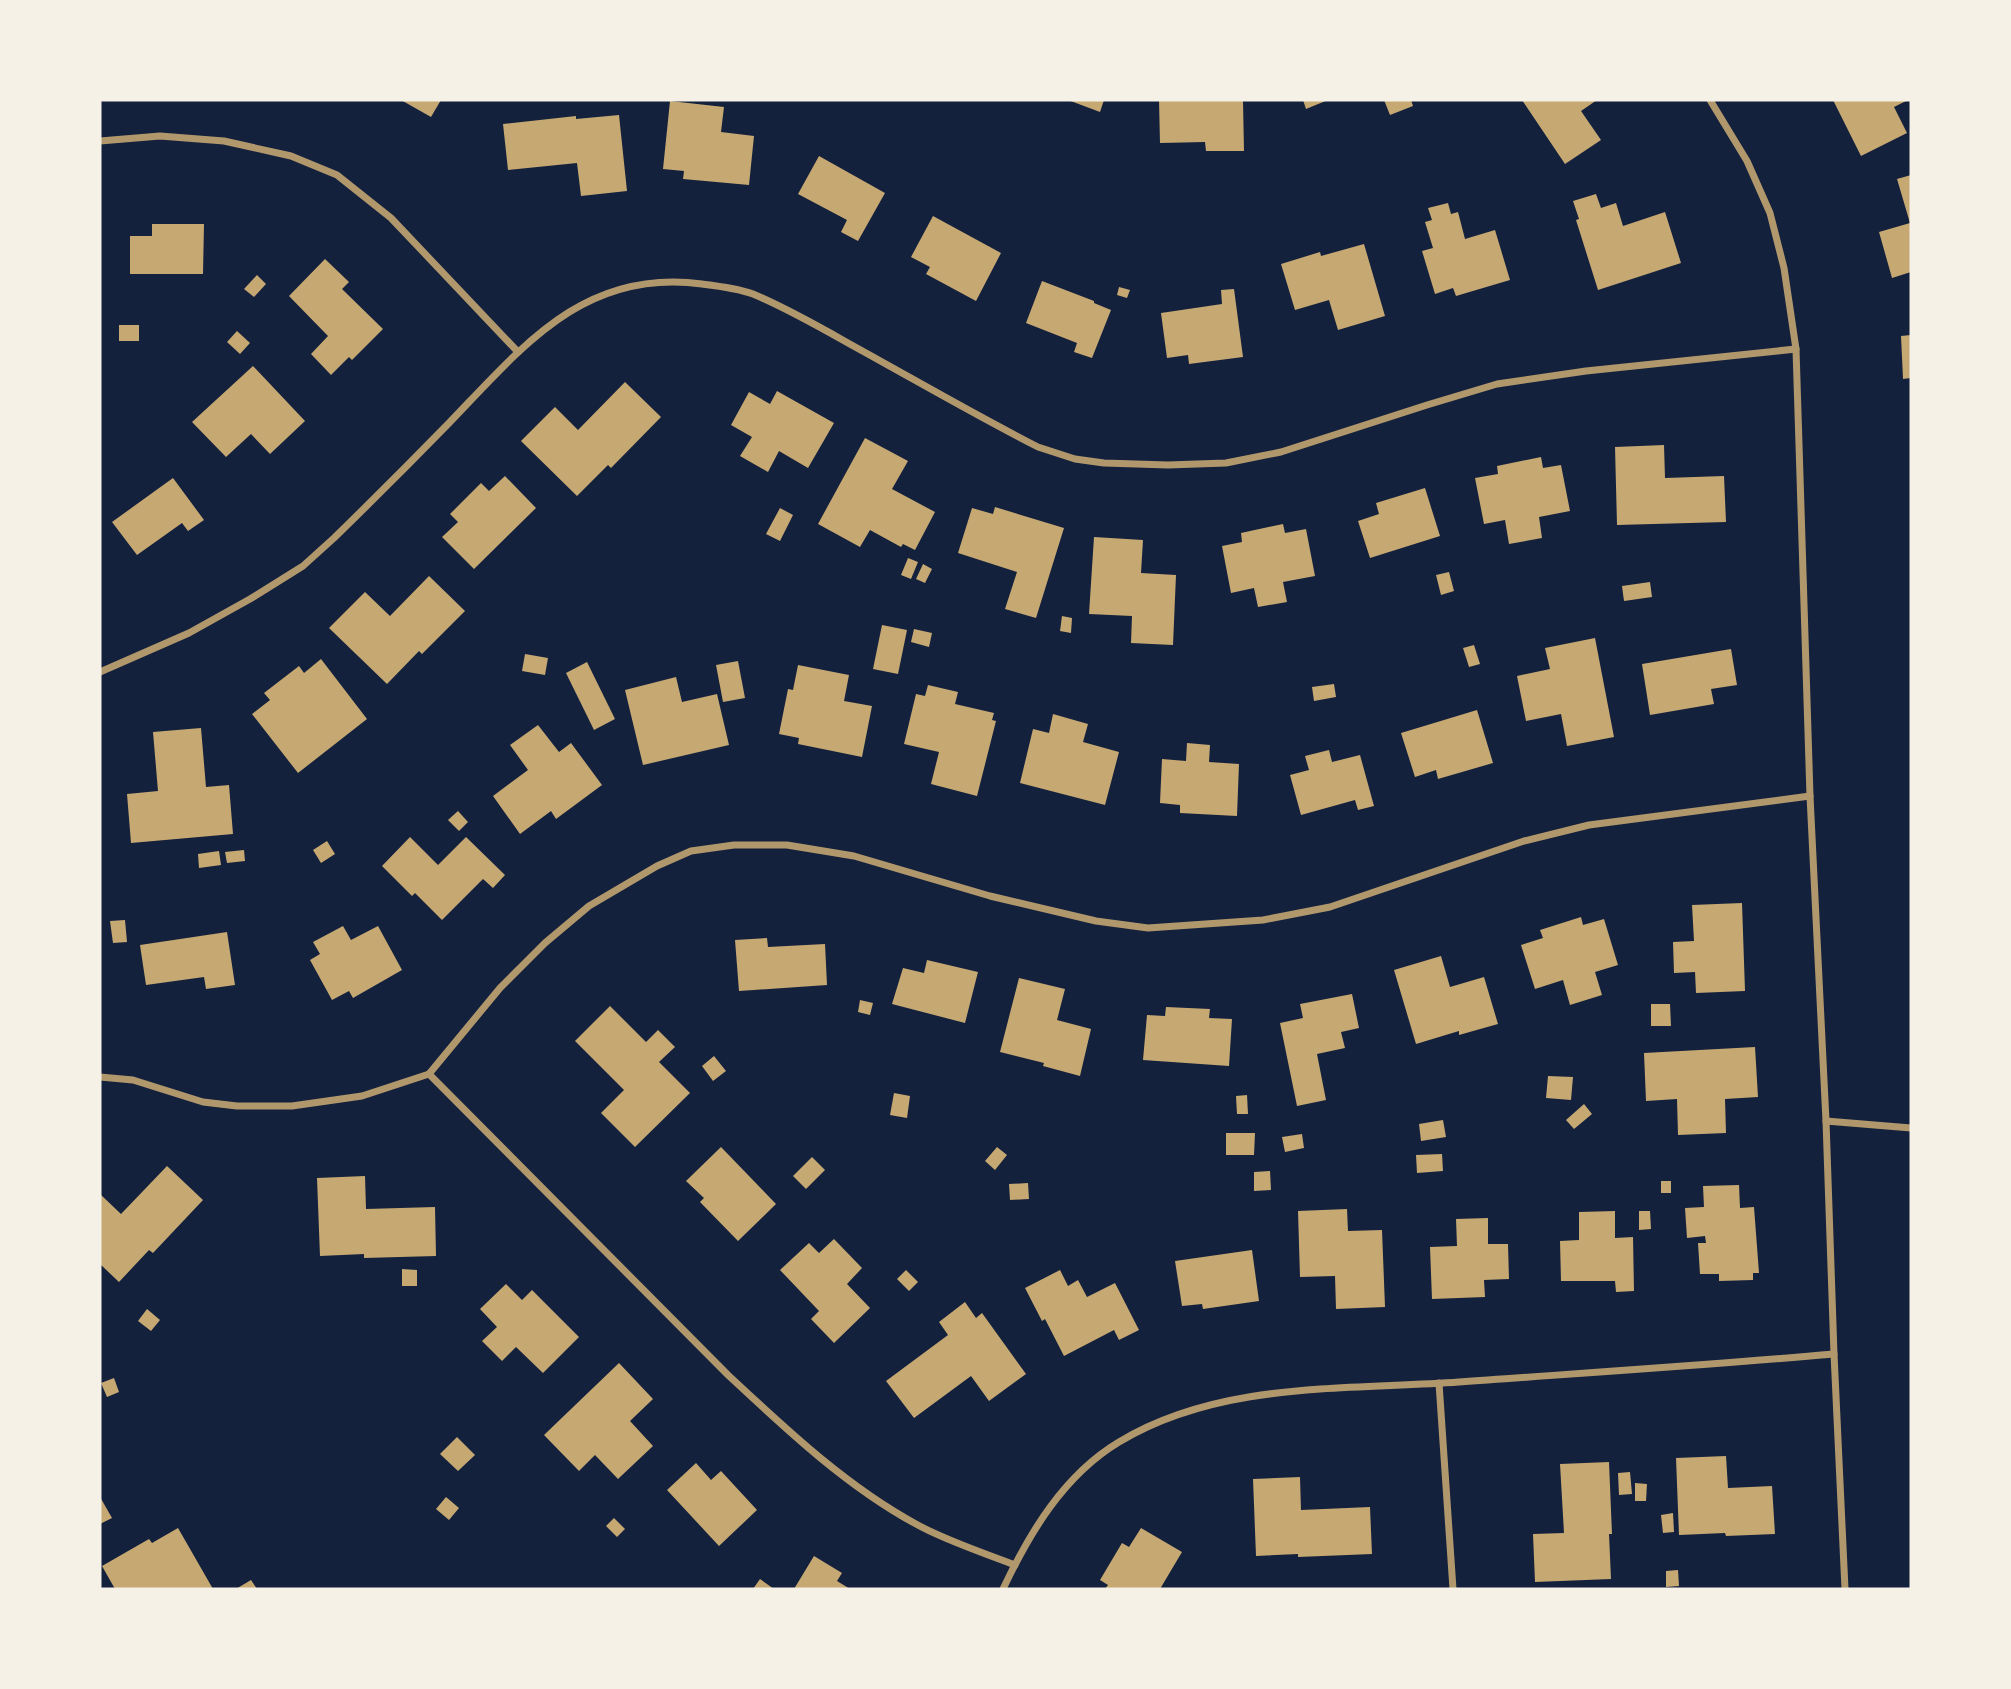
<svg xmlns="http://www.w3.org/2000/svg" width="2011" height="1689" font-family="'IBM Plex Serif',serif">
  <rect width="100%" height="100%" fill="#14213d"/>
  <g fill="#c6a872">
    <polygon points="401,100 441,100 431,117"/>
    <polygon points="1068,100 1104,100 1100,112"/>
    <polygon points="1159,100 1243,101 1244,151 1206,151 1205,142 1160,143"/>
    <polygon points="1303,100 1328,100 1306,109"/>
    <polygon points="1384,100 1411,100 1413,106 1390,115"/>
    <polygon points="1522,100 1597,100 1581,111 1601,140 1565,164"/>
    <polygon points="1833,100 1908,100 1894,107 1907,133 1861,156"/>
    <polygon points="670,101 724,107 721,132 754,136 749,185 683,179 684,171 663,169"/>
    <polygon points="619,115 627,191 581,196 577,163 508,170 503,124 576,116 576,119"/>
    <polygon points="819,156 885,193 858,241 841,232 847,220 798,194"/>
    <polygon points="1911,175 1911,272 1892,278 1879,232 1910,223 1897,179"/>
    <polygon points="1596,194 1601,208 1616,203 1623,226 1665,212 1681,263 1598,290 1576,220 1579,219 1573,201"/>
    <polygon points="1448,203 1451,214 1458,212 1465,239 1495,230 1510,280 1456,296 1453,288 1435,294 1422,251 1433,248 1425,222 1432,220 1428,208"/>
    <polygon points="933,216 1001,253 976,301 926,274 930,267 911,257"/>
    <polygon points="152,224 204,224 203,274 130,274 130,236 152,236"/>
    <polygon points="1364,244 1385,316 1338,330 1329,300 1295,310 1281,264 1320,252 1321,256"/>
    <polygon points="325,259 349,282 342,289 383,329 352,360 349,357 331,375 311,354 328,336 289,296"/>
    <polygon points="257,275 266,284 254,297 244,289"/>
    <polygon points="1042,281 1094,301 1094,303 1111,310 1092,358 1074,352 1077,343 1026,323"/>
    <polygon points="1119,287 1130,290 1127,298 1117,295"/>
    <polygon points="1234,289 1243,357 1189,364 1188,355 1167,358 1161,313 1222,304 1221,290"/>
    <rect x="119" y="325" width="20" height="16"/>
    <polygon points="237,331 250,343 240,354 227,342"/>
    <polygon points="1911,335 1911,378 1903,379 1901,336"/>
    <polygon points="253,366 305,421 270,454 251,434 226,457 192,422"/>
    <polygon points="625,382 661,417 611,468 608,465 577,496 521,441 555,407 578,430"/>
    <polygon points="777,391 834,423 808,468 779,451 768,472 740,456 752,437 731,425 749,392 770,404"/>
    <polygon points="865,438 908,461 892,489 935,512 915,550 903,544 901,547 870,530 860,547 818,524"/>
    <polygon points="1664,445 1665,478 1724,476 1726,522 1617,525 1615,447"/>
    <polygon points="1541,457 1543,468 1561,465 1570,511 1539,517 1542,538 1509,544 1505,520 1484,524 1475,478 1498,474 1497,466"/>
    <polygon points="505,476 536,508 474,569 442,537 458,522 450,514 481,483 489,491"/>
    <polygon points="173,478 204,520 188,531 182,523 137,555 112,522"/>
    <polygon points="1425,488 1440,536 1370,558 1358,521 1379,514 1376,503"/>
    <polygon points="995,507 1064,528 1036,618 1005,609 1017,572 958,553 972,508 993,514"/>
    <polygon points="780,508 793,515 780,541 766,534"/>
    <polygon points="1283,524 1285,533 1306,529 1315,576 1283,582 1287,602 1258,607 1254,588 1231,593 1222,546 1242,542 1241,533"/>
    <polygon points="1094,537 1143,540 1141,573 1176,575 1173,645 1131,643 1132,616 1089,614"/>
    <polygon points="908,558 918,562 911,579 901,575"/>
    <polygon points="923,564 932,569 925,583 916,579"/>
    <polygon points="1449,572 1454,591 1441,595 1436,575"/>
    <polygon points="429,576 465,611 422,654 419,651 387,684 329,628 365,592 390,616"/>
    <polygon points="1650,582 1652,597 1624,601 1622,586"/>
    <polygon points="1062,616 1072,618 1071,633 1060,631"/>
    <polygon points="882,625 907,630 898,674 873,669"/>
    <polygon points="914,629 932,633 929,647 911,642"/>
    <polygon points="1595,638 1614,737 1567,746 1561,714 1526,721 1517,676 1550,669 1545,648"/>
    <polygon points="1474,645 1480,664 1469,667 1463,648"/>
    <polygon points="1731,649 1737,685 1711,689 1714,704 1650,715 1642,664"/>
    <polygon points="525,654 548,658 545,675 522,671"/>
    <polygon points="321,659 367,719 298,773 252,714 270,700 264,693 299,666 304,673"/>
    <polygon points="738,661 745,698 723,702 716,665"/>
    <polygon points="587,662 615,719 594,730 566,673"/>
    <polygon points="798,665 849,675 844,701 872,706 862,757 798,744 799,738 779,734 788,689 793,690"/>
    <polygon points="676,677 682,702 717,694 729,745 643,765 625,690"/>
    <polygon points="1334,684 1336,697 1314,701 1312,687"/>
    <polygon points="928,685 958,692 955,704 994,713 992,720 996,721 977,796 931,784 939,752 904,744 916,694 925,696"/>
    <polygon points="1477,710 1493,763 1438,779 1436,770 1415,777 1401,733"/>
    <polygon points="1053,714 1088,724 1083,742 1119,752 1105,805 1020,783 1033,729 1049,733"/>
    <polygon points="538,725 559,752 571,743 602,785 556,819 551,811 520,834 493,796 528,770 510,745"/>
    <polygon points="201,728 206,787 229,785 233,834 131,843 127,794 158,791 153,732"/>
    <polygon points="1187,743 1210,745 1209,762 1239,764 1237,816 1180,813 1180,805 1160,803 1162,759 1186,761"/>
    <polygon points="1329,750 1332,762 1360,755 1374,806 1358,810 1355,800 1301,815 1290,775 1309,770 1305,756"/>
    <polygon points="458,811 468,822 459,831 448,820"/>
    <polygon points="410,837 438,865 466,837 505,875 493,888 483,879 442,920 415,893 412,896 382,866"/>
    <polygon points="327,841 335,854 321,863 313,850"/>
    <polygon points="244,850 245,861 227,863 225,852"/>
    <polygon points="219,851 221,865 199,868 198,854"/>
    <polygon points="1742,903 1745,991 1696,993 1695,972 1674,973 1673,942 1694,941 1692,905"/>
    <polygon points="1581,917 1583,925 1604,919 1618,965 1595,972 1602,995 1570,1005 1563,980 1535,989 1521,945 1543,938 1540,930"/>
    <polygon points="125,920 127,942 113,943 110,921"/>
    <polygon points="343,926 351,940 378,926 402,970 353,998 349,991 332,1000 310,960 320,954 313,942"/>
    <polygon points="227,932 235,985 206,989 204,977 146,985 140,945"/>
    <polygon points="767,938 768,947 825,944 827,985 739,991 735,940"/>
    <polygon points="1441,956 1450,987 1484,977 1498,1024 1459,1035 1459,1031 1416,1044 1394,970"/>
    <polygon points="927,960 978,972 965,1023 892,1004 903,968 924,973"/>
    <polygon points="1019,978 1065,989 1057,1020 1091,1029 1080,1076 1043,1066 1044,1063 1000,1052"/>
    <polygon points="1352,994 1359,1028 1341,1032 1345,1048 1317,1054 1326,1100 1297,1106 1280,1023 1303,1018 1300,1004"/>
    <polygon points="860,1000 873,1003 870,1015 858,1012"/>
    <polygon points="1651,1004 1670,1004 1671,1026 1651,1026"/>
    <polygon points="610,1006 646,1042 658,1030 675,1047 659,1062 690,1093 635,1147 601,1113 624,1090 575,1041"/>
    <polygon points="1166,1007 1210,1009 1209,1018 1232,1019 1229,1066 1143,1060 1147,1015 1165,1016"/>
    <polygon points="1755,1047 1758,1097 1725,1099 1726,1133 1678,1135 1677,1099 1646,1101 1644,1053"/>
    <polygon points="714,1056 726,1071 713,1081 702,1066"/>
    <polygon points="1548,1076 1573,1077 1571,1100 1546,1098"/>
    <polygon points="894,1093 910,1096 907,1118 890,1115"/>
    <polygon points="1247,1095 1248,1114 1237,1114 1236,1096"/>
    <polygon points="1584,1104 1592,1114 1574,1129 1566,1120"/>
    <polygon points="1443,1120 1446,1137 1421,1141 1419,1124"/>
    <polygon points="1226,1133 1255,1133 1254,1155 1226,1155"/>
    <polygon points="1302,1134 1304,1148 1285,1152 1282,1137"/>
    <polygon points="721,1147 776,1204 738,1241 700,1202 704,1198 686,1181"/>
    <polygon points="997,1147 1007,1155 995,1170 985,1161"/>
    <polygon points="1442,1154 1443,1171 1417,1173 1416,1155"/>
    <polygon points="812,1157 825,1170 806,1189 793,1176"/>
    <polygon points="167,1166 203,1200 153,1253 149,1250 119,1282 100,1264 100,1194 121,1214"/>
    <polygon points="1270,1171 1271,1190 1254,1191 1254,1172"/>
    <polygon points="365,1176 366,1209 435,1207 436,1256 364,1258 364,1254 320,1256 317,1178"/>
    <rect x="1661" y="1181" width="10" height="12"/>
    <polygon points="1028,1183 1029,1199 1010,1200 1009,1184"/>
    <polygon points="1739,1185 1740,1208 1754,1207 1759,1273 1753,1273 1753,1280 1719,1281 1719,1274 1700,1274 1698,1243 1706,1243 1705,1236 1687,1238 1685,1208 1704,1207 1703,1186"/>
    <polygon points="1347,1209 1348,1231 1382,1230 1385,1307 1336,1309 1335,1276 1300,1277 1298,1211"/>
    <polygon points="1615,1211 1615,1238 1633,1237 1634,1291 1616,1292 1615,1281 1561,1281 1560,1241 1579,1240 1579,1212"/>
    <polygon points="1639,1211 1650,1211 1651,1229 1639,1230"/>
    <polygon points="1488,1218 1488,1244 1508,1244 1509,1279 1484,1280 1485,1297 1432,1299 1430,1247 1457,1246 1456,1219"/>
    <polygon points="834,1239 862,1268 847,1284 870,1308 834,1343 811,1319 819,1311 780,1270 809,1243 819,1253"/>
    <polygon points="1252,1250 1259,1301 1203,1309 1202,1304 1182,1306 1175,1261"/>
    <polygon points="402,1269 417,1270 417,1286 402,1286"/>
    <polygon points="906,1270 918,1282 909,1291 897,1279"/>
    <polygon points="1060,1270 1068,1286 1078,1280 1087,1297 1115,1283 1139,1330 1119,1340 1114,1330 1064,1356 1045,1319 1042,1321 1025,1288"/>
    <polygon points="506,1284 522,1300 532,1290 579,1337 543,1373 516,1347 502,1361 482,1341 497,1327 480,1309"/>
    <polygon points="965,1302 976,1318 982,1313 1026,1374 989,1401 971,1376 914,1418 886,1381 948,1335 939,1322"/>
    <polygon points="147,1309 160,1320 151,1331 138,1321"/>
    <polygon points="619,1363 653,1399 630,1421 653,1446 618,1479 595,1455 579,1471 544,1435"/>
    <polygon points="114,1378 119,1392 107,1397 101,1383"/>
    <polygon points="457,1437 475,1455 458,1471 440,1454"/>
    <polygon points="1726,1456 1728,1488 1772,1486 1775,1534 1726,1536 1725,1533 1679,1535 1676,1458"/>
    <polygon points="1609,1462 1612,1534 1609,1534 1611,1579 1535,1582 1533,1534 1564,1533 1560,1464"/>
    <polygon points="696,1463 711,1480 721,1471 757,1510 719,1546 667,1490"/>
    <polygon points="1630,1472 1632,1494 1619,1495 1618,1473"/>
    <polygon points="1300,1477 1301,1510 1370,1507 1372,1554 1298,1557 1298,1554 1256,1556 1253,1479"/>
    <polygon points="1635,1483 1647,1484 1646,1501 1635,1501"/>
    <polygon points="100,1497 112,1518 100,1524"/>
    <polygon points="446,1497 459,1508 449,1520 436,1509"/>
    <polygon points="1673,1513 1674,1532 1663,1533 1661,1515"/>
    <polygon points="614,1518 625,1529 617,1537 606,1526"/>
    <polygon points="178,1528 213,1589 115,1589 102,1566 149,1539 152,1543"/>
    <polygon points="1141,1528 1182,1552 1160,1589 1105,1589 1108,1585 1100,1580 1122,1543 1129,1547"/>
    <polygon points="814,1556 842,1573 837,1581 850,1589 794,1589"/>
    <polygon points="1678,1570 1679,1586 1666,1587 1666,1571"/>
    <polygon points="760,1579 774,1589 753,1589"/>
    <polygon points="251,1580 257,1589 236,1589"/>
  </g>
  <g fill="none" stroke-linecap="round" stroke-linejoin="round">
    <g stroke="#b1986c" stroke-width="7">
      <polyline points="1710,100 1747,161 1770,213 1784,268 1796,349 1810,796 1826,1121 1834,1354 1845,1589"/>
      <polyline points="100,141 160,136 224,141 291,156 337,175 391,218 518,352"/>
      <path d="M100,672l89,-39 61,-34 53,-33 31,-28c39,-38 78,-77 116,-116 73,-76 135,-154 252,-138 17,2 35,4 51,10 36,15 70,35 104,54 60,33 120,68 181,99l37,12 29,4 64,2 58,-2 55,-11 146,-47 70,-21 89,-13 210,-22"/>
      <path d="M429,1074l299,301c58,54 118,111 188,149 28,16 68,29 99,41"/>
      <polyline points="100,1077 133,1080 203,1102 237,1106 292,1106 362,1096 429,1074 500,988 545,943 589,906 657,866 691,851 734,845 787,845 854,856 990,896 1096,921 1148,928 1263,920 1330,907 1524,841 1589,825 1810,796"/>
      <polyline points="1826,1121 1911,1128"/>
      <polyline points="1439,1383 1453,1589"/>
      <path d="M1003,1589c27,-57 61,-114 116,-147 101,-61 227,-52 340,-60 125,-9 250,-17 375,-28"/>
    </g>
  </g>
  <rect width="2011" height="1689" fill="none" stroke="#f6f1e7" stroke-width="203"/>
</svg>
